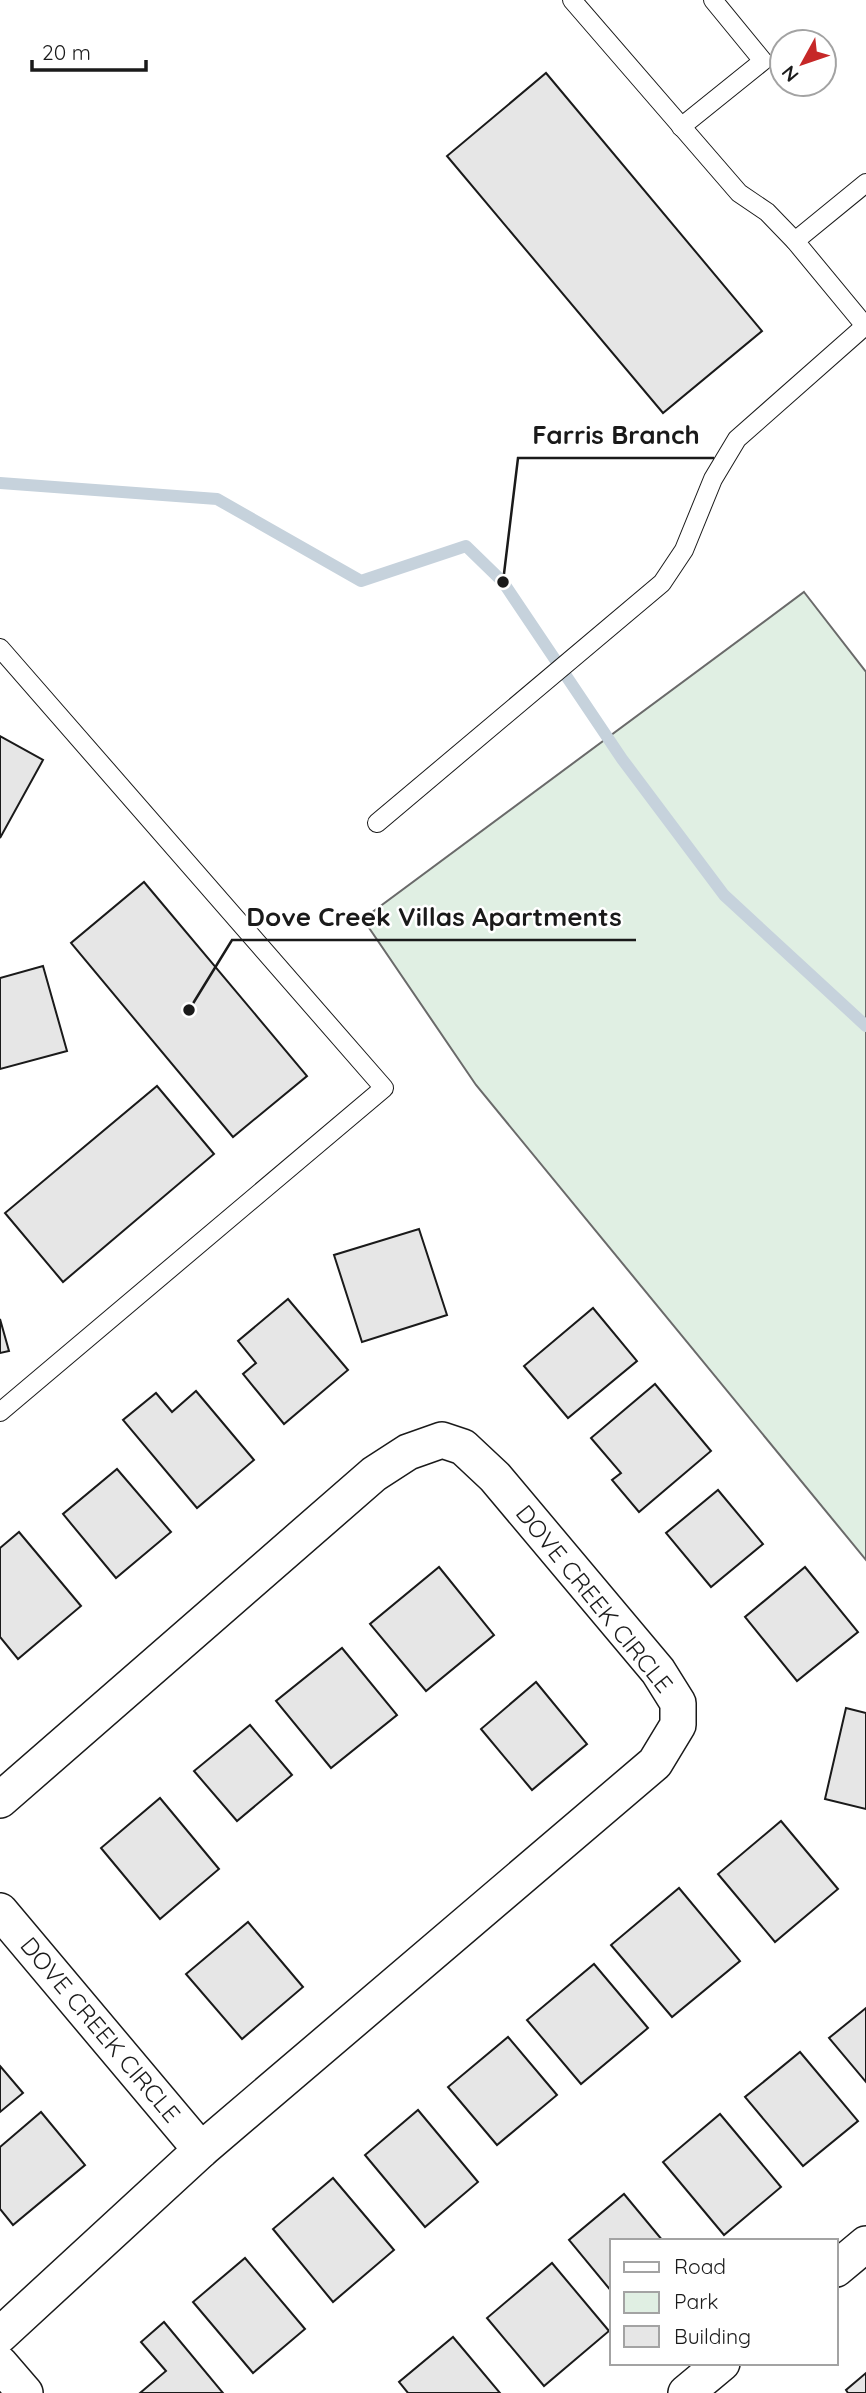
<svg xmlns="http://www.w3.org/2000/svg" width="866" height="2393" font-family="Quicksand,sans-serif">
  <rect width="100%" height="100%" fill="#fff"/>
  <polygon fill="#e0efe3" stroke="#6a6a6a" stroke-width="2" points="804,592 866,672 866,1560 476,1085 363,919"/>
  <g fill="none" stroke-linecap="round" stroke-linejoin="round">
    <polyline stroke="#c6d2dc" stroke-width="12" points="0,483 217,499 361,581 466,546 503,582 622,759 724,895 866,1026"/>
  </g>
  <g fill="#e6e6e6" stroke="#1a1a1a" stroke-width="2">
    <polygon points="546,73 762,331 663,413 447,156"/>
    <polygon points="0,736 43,760 0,838"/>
    <polygon points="144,882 307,1076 233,1137 71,943"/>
    <polygon points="43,966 67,1051 0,1069 0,978"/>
    <polygon points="157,1086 214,1154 63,1282 5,1213"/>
    <polygon points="419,1229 447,1315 362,1342 334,1255"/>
    <polygon points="288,1299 348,1370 284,1424 243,1374 256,1363 238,1341"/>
    <polygon points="593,1308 637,1361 568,1418 524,1366"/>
    <polygon points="0,1319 9,1351 0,1353"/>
    <polygon points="655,1384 711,1451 639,1512 612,1480 621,1473 591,1438"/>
    <polygon points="196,1391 254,1460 197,1508 123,1420 156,1393 172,1412"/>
    <polygon points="117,1469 171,1532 116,1578 63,1514"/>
    <polygon points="718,1490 763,1544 711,1587 666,1533"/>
    <polygon points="19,1532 81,1606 18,1659 0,1637 0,1548"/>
    <polygon points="439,1567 494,1635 426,1691 370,1624"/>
    <polygon points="805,1567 858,1632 797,1681 745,1617"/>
    <polygon points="342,1648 397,1715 331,1768 276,1701"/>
    <polygon points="536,1682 587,1744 532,1790 481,1729"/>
    <polygon points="846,1708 866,1713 866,1809 825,1799"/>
    <polygon points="250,1725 292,1775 237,1821 194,1771"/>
    <polygon points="160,1798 219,1869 160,1919 101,1848"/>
    <polygon points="781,1821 838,1889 775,1942 718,1874"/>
    <polygon points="679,1888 740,1961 672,2017 611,1945"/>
    <polygon points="248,1922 303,1987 242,2039 186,1974"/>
    <polygon points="594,1964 648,2028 581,2084 527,2020"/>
    <polygon points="866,2008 866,2082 829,2038"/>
    <polygon points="508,2037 557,2095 497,2145 448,2087"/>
    <polygon points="800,2052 858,2121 803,2166 745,2097"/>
    <polygon points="0,2066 23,2093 0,2112"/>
    <polygon points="418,2110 478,2182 425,2227 365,2155"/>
    <polygon points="41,2112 85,2165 13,2225 0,2209 0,2147"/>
    <polygon points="720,2114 781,2187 724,2235 663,2162"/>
    <polygon points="333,2178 394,2250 333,2302 273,2229"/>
    <polygon points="624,2194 663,2241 612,2241 612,2292 569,2240"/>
    <polygon points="245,2258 305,2329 253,2373 193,2302"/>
    <polygon points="552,2263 609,2331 544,2386 487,2318"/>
    <polygon points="164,2322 223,2393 140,2393 166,2371 141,2342"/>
    <polygon points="453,2337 500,2393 408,2393 399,2382"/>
    <polygon points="866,2373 866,2393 848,2393 846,2390"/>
  </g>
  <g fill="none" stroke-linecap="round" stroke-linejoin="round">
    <g stroke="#1a1a1a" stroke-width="20">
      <g id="lane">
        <polyline points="572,0 739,193 767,212 795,241 866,183"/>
        <polyline points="681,127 763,61 713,0"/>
        <polyline points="795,241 866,327"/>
        <polyline points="0,648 384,1088 0,1412"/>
        <polyline points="377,823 662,583 684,550 713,479 737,439 865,326"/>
      </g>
    </g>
    <g stroke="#1a1a1a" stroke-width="38">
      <g id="street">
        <polyline points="0,1800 374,1474 408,1452 442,1440 463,1447 495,1477 658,1671 678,1703 678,1725 655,1763 201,2150 0,2335"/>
        <polyline points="0,1911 201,2150"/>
        <polyline points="836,2269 866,2244"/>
        <polyline points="0,2364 25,2393"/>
        <polyline points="686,2393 722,2363"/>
      </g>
    </g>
    <use href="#lane" stroke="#fff" stroke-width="18"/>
    <use href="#street" stroke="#fff" stroke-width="35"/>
  </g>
  <g text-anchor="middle" stroke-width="5" stroke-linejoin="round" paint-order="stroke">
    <g font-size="24" fill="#1a1a1a" stroke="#fff">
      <text transform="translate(594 1599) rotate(51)" y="8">DOVE CREEK CIRCLE</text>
      <text transform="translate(100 2030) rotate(50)" y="8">DOVE CREEK CIRCLE</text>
    </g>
  </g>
  <path fill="none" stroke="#1a1a1a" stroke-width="2.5" d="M503 582L518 458H714M189 1010L232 940H636"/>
  <g fill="#1a1a1a" stroke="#fff" stroke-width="2.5">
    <circle cx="503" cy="582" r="7"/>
    <circle cx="189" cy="1010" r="7"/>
  </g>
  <g font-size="26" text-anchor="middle" font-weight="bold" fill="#1a1a1a" stroke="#fff" stroke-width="5" stroke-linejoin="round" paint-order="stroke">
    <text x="616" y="444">Farris Branch</text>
    <text x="434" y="926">Dove Creek Villas Apartments</text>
  </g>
  <rect x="610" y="2239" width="228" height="126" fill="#ffffff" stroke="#a3a3a3" stroke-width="2"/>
  <rect x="624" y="2262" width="35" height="10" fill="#ffffff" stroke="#a3a3a3" stroke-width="2"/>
  <text x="674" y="2274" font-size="21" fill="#1a1a1a">Road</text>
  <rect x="624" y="2292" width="35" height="21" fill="#e0efe3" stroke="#a3a3a3" stroke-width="2"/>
  <text x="674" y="2309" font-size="21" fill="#1a1a1a">Park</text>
  <rect x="624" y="2326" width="35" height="21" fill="#e6e6e6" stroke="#a3a3a3" stroke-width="2"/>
  <text x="674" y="2344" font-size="21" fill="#1a1a1a">Building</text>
  <g transform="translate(803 63) rotate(230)"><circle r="33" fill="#ffffff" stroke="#a3a3a3" stroke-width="2"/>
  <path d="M0-5L12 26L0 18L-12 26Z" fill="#c62828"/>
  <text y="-10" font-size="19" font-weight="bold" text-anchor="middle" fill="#1a1a1a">N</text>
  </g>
  <path d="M32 60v10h114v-10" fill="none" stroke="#1a1a1a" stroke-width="3.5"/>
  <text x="42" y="60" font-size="21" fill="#1a1a1a" stroke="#ffffff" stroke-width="5" paint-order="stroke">20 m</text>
</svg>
